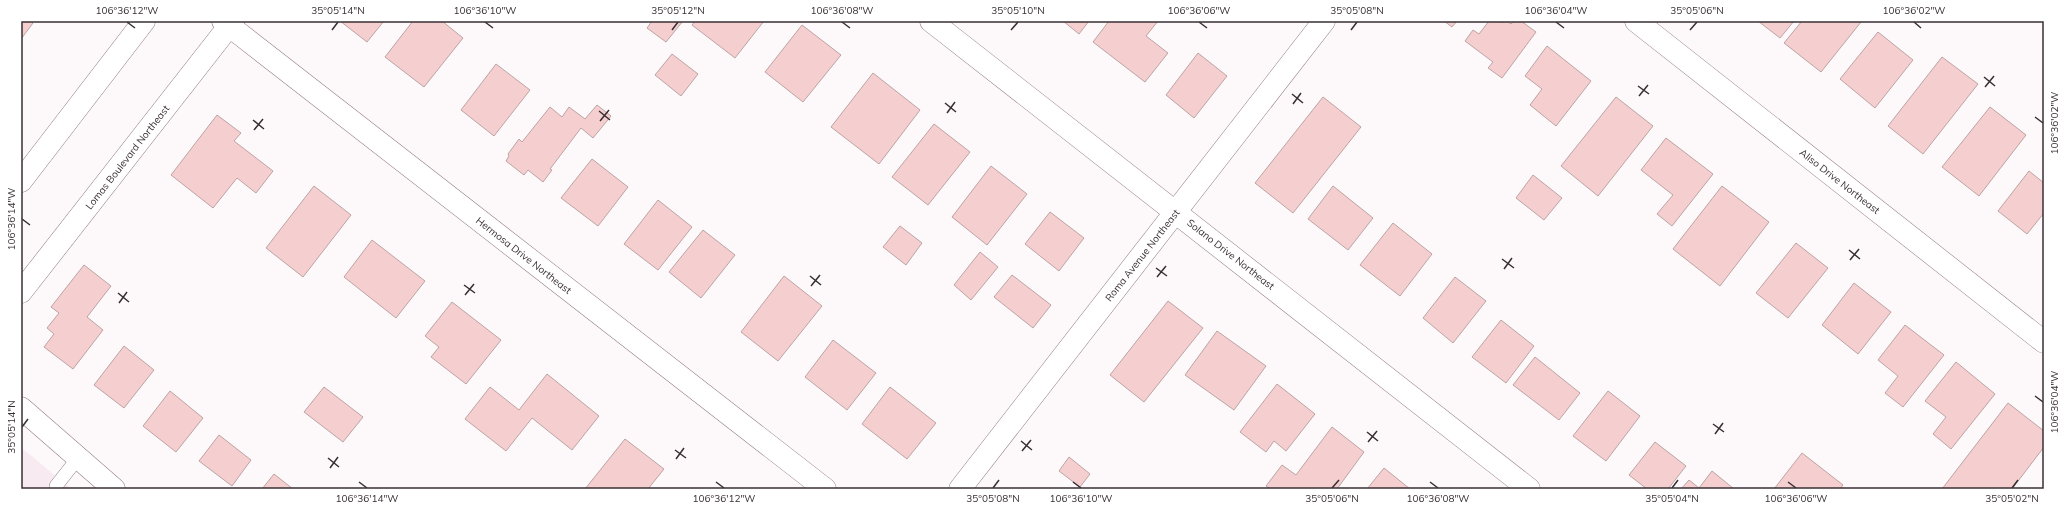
<svg xmlns="http://www.w3.org/2000/svg" width="2065" height="510" font-family="Mulish,sans-serif">
  <rect width="100%" height="100%" fill="#fdf8fa"/>
  <polygon fill="#f7eaf1" points="21,448 28,453 71,489 21,489"/>
  <g fill="#f5cfcf" stroke="#bda3a3">
    <polygon points="21,21 30,21 33,23 21,39"/>
    <polygon points="340,21 384,21 367,42"/>
    <polygon points="413,21 442,21 463,38 424,87 385,57"/>
    <polygon points="652,21 683,21 666,42 647,28"/>
    <polygon points="695,21 764,21 735,58 692,25"/>
    <polygon points="1063,21 1089,21 1079,34"/>
    <polygon points="1109,21 1158,21 1146,36 1168,53 1145,82 1093,42"/>
    <polygon points="1444,21 1457,21 1452,27"/>
    <polygon points="1489,21 1504,22 1507,21 1511,24 1514,21 1521,21 1536,32 1502,78 1488,68 1493,62 1465,41 1473,30 1479,34"/>
    <polygon points="1758,21 1794,21 1780,38"/>
    <polygon points="1802,21 1860,21 1861,22 1821,72 1784,43"/>
    <polygon points="802,25 841,55 803,102 765,72"/>
    <polygon points="1878,32 1913,60 1875,108 1840,79"/>
    <polygon points="1547,46 1591,81 1556,126 1530,105 1542,89 1525,76"/>
    <polygon points="1198,53 1227,76 1194,118 1166,95"/>
    <polygon points="672,54 698,74 681,96 655,75"/>
    <polygon points="1942,57 1978,84 1923,154 1888,126"/>
    <polygon points="496,64 530,90 494,136 461,110"/>
    <polygon points="873,73 920,110 879,164 831,127"/>
    <polygon points="1323,97 1361,127 1293,213 1255,183"/>
    <polygon points="1616,97 1653,126 1598,196 1561,166"/>
    <polygon points="597,105 611,116 593,138 581,128 550,169 552,170 543,182 528,170 524,175 506,161 509,156 508,154 519,139 522,142 550,107 562,117 569,107 585,119"/>
    <polygon points="1990,107 2026,135 1979,196 1942,167"/>
    <polygon points="217,115 241,133 234,141 273,171 256,193 237,178 213,208 171,175"/>
    <polygon points="934,124 970,152 928,205 892,177"/>
    <polygon points="1666,138 1713,174 1672,226 1657,214 1673,195 1641,170"/>
    <polygon points="592,159 628,187 598,226 561,198"/>
    <polygon points="991,166 1027,194 987,245 952,217"/>
    <polygon points="2029,171 2044,183 2044,213 2027,234 1998,211"/>
    <polygon points="1533,175 1562,198 1544,220 1516,198"/>
    <polygon points="314,186 351,215 303,277 266,248"/>
    <polygon points="1333,186 1373,218 1348,250 1308,219"/>
    <polygon points="1722,186 1769,222 1720,286 1673,249"/>
    <polygon points="658,200 692,227 658,270 624,244"/>
    <polygon points="1050,212 1084,238 1059,271 1025,244"/>
    <polygon points="1393,223 1432,254 1400,296 1360,265"/>
    <polygon points="900,226 922,243 906,265 883,247"/>
    <polygon points="703,230 735,255 701,298 669,272"/>
    <polygon points="372,240 425,281 396,318 344,277"/>
    <polygon points="1796,243 1828,268 1788,318 1756,293"/>
    <polygon points="980,252 998,267 971,300 954,285"/>
    <polygon points="84,265 111,286 87,317 103,330 73,369 44,347 54,334 47,328 59,313 51,307"/>
    <polygon points="1012,275 1051,305 1033,328 994,297"/>
    <polygon points="784,276 822,306 778,361 741,332"/>
    <polygon points="1455,277 1486,301 1453,343 1423,318"/>
    <polygon points="1854,283 1891,312 1858,354 1822,325"/>
    <polygon points="1168,301 1203,328 1144,402 1110,375"/>
    <polygon points="452,302 501,340 466,384 431,357 439,347 425,336"/>
    <polygon points="1501,320 1534,346 1506,383 1472,357"/>
    <polygon points="1905,325 1944,355 1903,407 1885,393 1898,376 1878,360"/>
    <polygon points="1217,331 1266,366 1234,410 1185,375"/>
    <polygon points="833,340 876,373 847,410 805,377"/>
    <polygon points="124,346 154,370 124,408 94,385"/>
    <polygon points="1535,357 1580,393 1559,420 1513,385"/>
    <polygon points="1956,362 1995,394 1951,449 1933,434 1946,417 1925,401"/>
    <polygon points="547,374 599,416 572,450 532,418 506,451 465,419 490,387 519,410"/>
    <polygon points="1277,384 1315,414 1286,451 1274,441 1266,452 1240,432"/>
    <polygon points="324,387 363,417 343,442 304,412"/>
    <polygon points="890,387 936,423 907,459 862,424"/>
    <polygon points="170,391 203,418 176,452 143,426"/>
    <polygon points="1608,391 1640,416 1606,461 1573,436"/>
    <polygon points="2008,403 2044,431 2044,447 2012,489 1942,489"/>
    <polygon points="1332,427 1364,452 1337,489 1271,489 1266,486 1282,465 1296,475"/>
    <polygon points="219,435 251,460 232,486 199,461"/>
    <polygon points="625,439 664,469 648,489 585,489"/>
    <polygon points="1655,442 1686,466 1668,489 1647,489 1629,475"/>
    <polygon points="1802,453 1843,485 1840,489 1774,489"/>
    <polygon points="1069,457 1090,474 1080,487 1059,471"/>
    <polygon points="1384,468 1410,489 1367,489"/>
    <polygon points="1712,471 1734,489 1681,489 1689,480 1699,488"/>
    <polygon points="274,474 293,489 262,489"/>
  </g>
  <g fill="none" stroke-linecap="round" stroke-linejoin="round">
    <g stroke="#947e8a" stroke-width="14">
      <polyline id="service" points="56,486 78,458"/>
    </g>
    <g stroke="#947e8a" stroke-width="23">
      <g id="minor">
        <polyline points="223,21 825,489"/>
        <polyline points="931,21 1529,489"/>
        <polyline points="1636,21 2044,342"/>
        <polyline points="960,489 1324,21"/>
      </g>
    </g>
    <g stroke="#947e8a" stroke-width="23">
      <polyline id="tertiary" points="21,408 114,489"/>
    </g>
    <g stroke="#947e8a" stroke-width="23">
      <g id="secondary">
        <polyline points="21,181 144,21"/>
        <polyline points="21,292 233,21"/>
      </g>
    </g>
    <use href="#service" stroke="#fff" stroke-width="13"/>
    <use href="#minor" stroke="#fff" stroke-width="22"/>
    <use href="#tertiary" stroke="#fff" stroke-width="22"/>
    <use href="#secondary" stroke="#fff" stroke-width="22"/>
  </g>
  <path fill="none" stroke="#382f34" stroke-width="1.5" d="M127,22l8,6M485,22l8,6M842,22l8,6M1199,22l8,6M1556,22l8,6M1914,22l7,6M332,30l6,-8M672,30l6,-8M1011,30l7,-8M1351,30l6,-8M1690,30l7,-8M1984,77l11,9M1638,86l11,8M1985,87l9,-11M1292,94l11,9M1639,96l9,-11M945,103l11,9M1293,104l8,-11M599,111l11,9M947,113l8,-11M2035,117l8,6M253,120l11,9M600,121l9,-11M254,130l9,-11M22,219l8,6M1849,250l11,9M1502,259l12,9M1850,260l9,-11M1156,268l11,8M1504,269l8,-11M810,276l11,9M1157,277l9,-11M464,285l11,8M811,286l9,-11M118,293l11,9M465,295l9,-11M119,303l8,-11M2035,396l8,6M1713,424l11,8M22,427l6,-8M1367,432l11,9M1715,434l8,-11M1021,441l11,9M1368,442l9,-11M675,450l11,8M1022,451l9,-11M328,458l11,9M676,459l8,-11M330,468l8,-11M359,482l8,6M716,482l8,6M1073,482l8,6M1430,482l8,6M1788,482l8,6M993,488l6,-8M1332,488l7,-8M1672,488l6,-8M2012,488l6,-8"/>
  <g text-anchor="middle" stroke-width="3.5" stroke-linejoin="round" paint-order="stroke">
    <g font-size="10" fill="#382f34" stroke="#fff">
      <text transform="translate(127 157) rotate(-52)" y="4">Lomas Boulevard Northeast</text>
      <text transform="translate(1840 181) rotate(38)" y="4">Aliso Drive Northeast</text>
      <text transform="translate(1231 254) rotate(38)" y="4">Solano Drive Northeast</text>
      <text transform="translate(524 255) rotate(38)" y="4">Hermosa Drive Northeast</text>
      <text transform="translate(1142 255) rotate(-52)" y="4">Roma Avenue Northeast</text>
    </g>
  </g>
  <rect width="2065" height="510" fill="none" stroke="#ffffff" stroke-width="44"/>
  <rect x="22" y="22" width="2021" height="466" fill="none" stroke="#382f34" stroke-width="1.5"/>
  <g font-size="10" text-anchor="middle" fill="#382f34">
    <text x="127" y="14">106°36'12"W</text>
    <text x="338" y="14">35°05'14"N</text>
    <text x="485" y="14">106°36'10"W</text>
    <text x="678" y="14">35°05'12"N</text>
    <text x="842" y="14">106°36'08"W</text>
    <text x="1018" y="14">35°05'10"N</text>
    <text x="1199" y="14">106°36'06"W</text>
    <text x="1357" y="14">35°05'08"N</text>
    <text x="1556" y="14">106°36'04"W</text>
    <text x="1697" y="14">35°05'06"N</text>
    <text x="1914" y="14">106°36'02"W</text>
    <text transform="translate(2054 123) rotate(-90)" y="4">106°36'02"W</text>
    <text transform="translate(11 219) rotate(-90)" y="4">106°36'14"W</text>
    <text transform="translate(2054 402) rotate(-90)" y="4">106°36'04"W</text>
    <text transform="translate(11 427) rotate(-90)" y="4">35°05'14"N</text>
    <text x="367" y="502">106°36'14"W</text>
    <text x="724" y="502">106°36'12"W</text>
    <text x="993" y="502">35°05'08"N</text>
    <text x="1081" y="502">106°36'10"W</text>
    <text x="1332" y="502">35°05'06"N</text>
    <text x="1438" y="502">106°36'08"W</text>
    <text x="1672" y="502">35°05'04"N</text>
    <text x="1796" y="502">106°36'06"W</text>
    <text x="2012" y="502">35°05'02"N</text>
  </g>
</svg>
